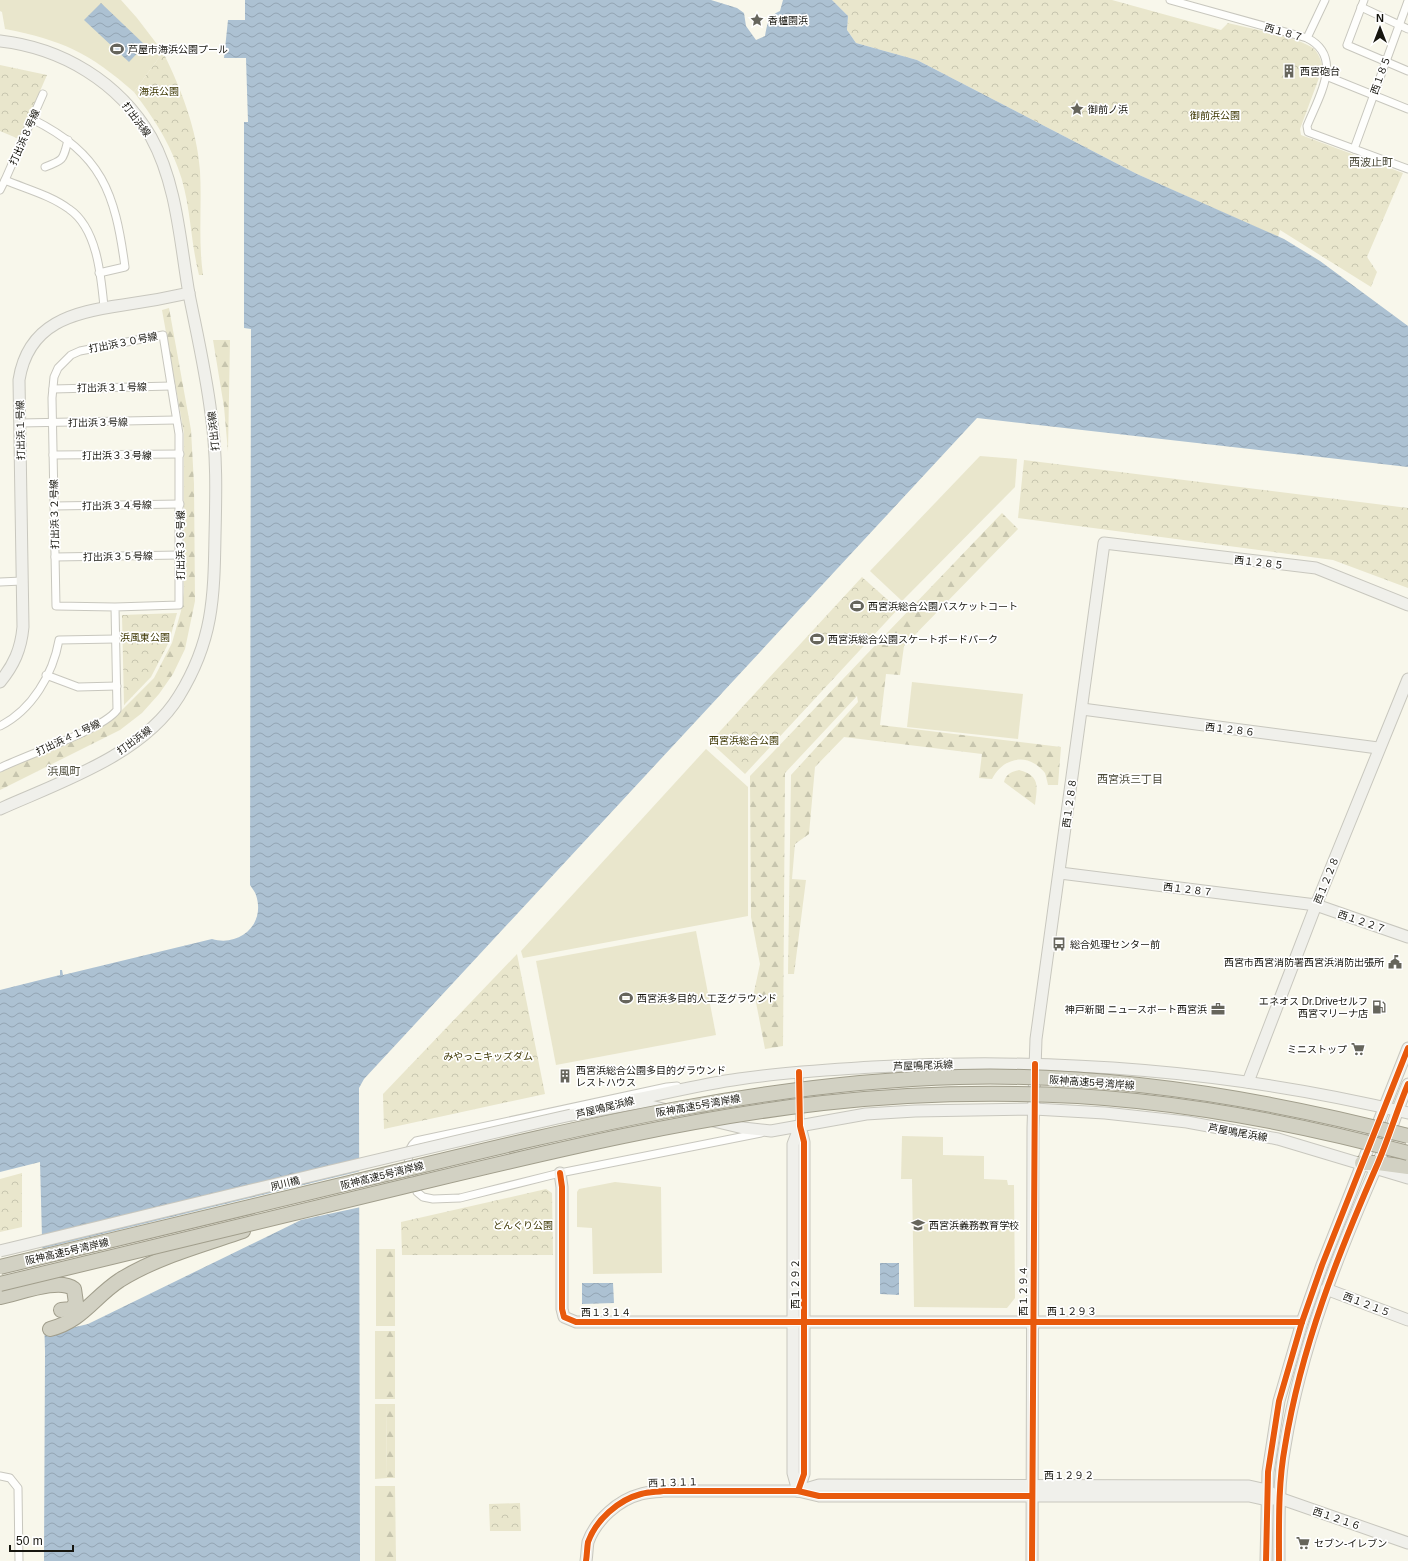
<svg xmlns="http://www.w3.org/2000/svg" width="1408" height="1561" font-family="Arial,'Noto Sans JP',sans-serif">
  <defs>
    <pattern id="forest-firs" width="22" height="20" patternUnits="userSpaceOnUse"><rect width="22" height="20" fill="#e9e6cc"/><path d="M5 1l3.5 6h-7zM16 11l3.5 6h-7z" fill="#c7c5ae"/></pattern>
    <pattern id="park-crowns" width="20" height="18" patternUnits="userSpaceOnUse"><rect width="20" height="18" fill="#e9e6cc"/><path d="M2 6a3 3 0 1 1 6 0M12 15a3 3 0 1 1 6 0" fill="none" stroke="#c7c5ae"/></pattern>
    <pattern id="water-waves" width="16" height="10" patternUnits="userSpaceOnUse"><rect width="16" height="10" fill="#acc1d2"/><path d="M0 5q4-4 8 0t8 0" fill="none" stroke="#93a5b3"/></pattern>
  </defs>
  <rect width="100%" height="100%" fill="#f8f7eb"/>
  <g fill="#e9e6cc">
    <path d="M0,0h121l16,18 26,34 -29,40c-44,-39 -72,-52 -129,-63l-3,-17 -2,-1z"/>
    <polygon points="980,456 1017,459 1015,487 902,601 870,571"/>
    <polygon points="912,682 1023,694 1018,739 907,727"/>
    <polygon points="706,749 748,787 748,916 523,958 521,951"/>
    <polygon points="696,931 716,1035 556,1065 536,961"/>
    <polygon points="902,1136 943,1137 943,1155 984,1156 984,1179 1007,1180 1008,1185 1014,1185 1015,1298 1007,1308 914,1307 912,1179 901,1179"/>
    <polygon points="615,1182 661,1187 662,1273 593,1274 592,1228 577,1227 577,1192 579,1189"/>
    <rect x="376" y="1249" width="10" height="77"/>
    <rect x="375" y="1331" width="10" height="68"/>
    <polygon points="375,1404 386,1404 387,1478 375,1479"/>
    <rect x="375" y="1486" width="11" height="75"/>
  </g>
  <g fill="url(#forest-firs)">
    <polygon points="169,308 191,430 194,484 195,601 185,649 173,674 159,694 142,713 120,730 0,790 0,770 92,731 115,717 154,678 172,643 181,611 184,592 184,433 162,310"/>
    <polygon points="213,340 230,340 228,452 224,407"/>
    <path d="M1002,513l16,16 -114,117 -4,29 -14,-1 -6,51 181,22 -3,38h-10c-1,-4 -2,-9 -3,-12 -2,-3 -5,-5 -7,-7 -17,-13 -37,-5 -46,13l-13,-1 3,-24 -138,-17 -29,30 -6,67 -14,10 -3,35 14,1 -12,94h-6l3,-199 67,-73 -1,-6 -72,77 -2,273 -18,3 -11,-57 6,-28 -9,-47 -1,-141z"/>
    <path d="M1019,770c22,6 18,17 16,35l-31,-23c2,-8 7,-10 15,-12z"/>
    <rect x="386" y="1249" width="9" height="77"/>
    <rect x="385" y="1331" width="10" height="68"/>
    <polygon points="386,1404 395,1404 395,1478 387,1478"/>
    <polygon points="386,1486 395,1486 396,1561 386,1561"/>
  </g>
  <g fill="url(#park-crowns)">
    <path d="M832,0h280l109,30 7,-7c20,5 70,14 85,25 6,5 8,13 10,19l-23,62 1,6 102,38 -36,84 10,15 -6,15 -91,-57 -2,7 -141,-63 -220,-114 -61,-17 -9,-13 1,-14z"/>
    <path d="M163,52c18,37 34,77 37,119 2,34 -2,69 3,104h-4c-9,-35 -8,-73 -21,-107 -11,-30 -26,-52 -44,-76z"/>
    <polygon points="0,65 47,75 19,139 0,131"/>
    <polygon points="1024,460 1408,508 1408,588 1333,560 1018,518"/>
    <polygon points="862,577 898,609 745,774 710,742"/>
    <polygon points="177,613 169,642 151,677 124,705 122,615"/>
    <polygon points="517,954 545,1094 384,1129 383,1094"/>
    <polygon points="22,1173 22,1227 0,1232 0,1179"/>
    <polygon points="546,1189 552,1193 553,1255 402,1255 401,1222"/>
    <polygon points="520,1503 521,1531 490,1531 489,1504"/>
  </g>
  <g fill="url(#water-waves)">
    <path d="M245,0h466l26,8 7,5 2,13 10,14 9,-4c2,-11 3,-20 15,-25l3,-11h49l16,16 -1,14 9,13 61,17 220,114 147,65 36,22 88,65v141l-431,-49 -613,661 -5,9 1,473h-316l1,-209 -5,-190 -40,10v-182l60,-15v-5h2l1,5 149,-36c27,8 54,-14 44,-44 -1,-3 -4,-7 -6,-10l1,-556 -7,-1v-206h4l-2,-64h-22l4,-38h17z"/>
    <polygon points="101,3 145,45 129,62 84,20"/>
    <polygon points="880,1263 899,1263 899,1295 880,1294"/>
    <polygon points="582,1283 613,1283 614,1303 582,1304"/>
  </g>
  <polygon fill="#f8f7eb" points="361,1171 361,1207 301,1220 88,1324 42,1335 40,1249"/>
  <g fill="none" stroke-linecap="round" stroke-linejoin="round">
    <g stroke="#c8c7be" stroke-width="9">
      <g id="street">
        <path d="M1170,0l137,38c38,19 11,60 0,88l1,6 100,37"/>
        <polyline points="1364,0 1347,45 1408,71"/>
        <polyline points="1361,7 1408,29"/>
        <polyline points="1307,38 1325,0"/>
        <polyline points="1326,76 1408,109"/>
        <path d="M32,119c70,35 83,73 93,148l-26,6"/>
        <polyline points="1354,149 1408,1"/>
        <path d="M45,167c19,-7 18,-7 23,-27"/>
        <polyline points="5,180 43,94"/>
        <path d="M0,190l5,-10c21,9 45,15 64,29 28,19 32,66 35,98"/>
        <polyline points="53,389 171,386"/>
        <polyline points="20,423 176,420"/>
        <polyline points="53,455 180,454"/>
        <polyline points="54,506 180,504"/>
        <polyline points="55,557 180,555"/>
        <polyline points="0,582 22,581"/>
        <polyline points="46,675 78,687 117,686"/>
        <path d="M0,726c32,-16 53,-52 59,-86l57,-1"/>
        <path d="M0,768c26,-13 102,-38 117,-58l-2,-103 -59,-1 -4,-208 2,-21 4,-9 13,-13 9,-4 83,-16 16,99v171l-64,2"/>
        <polyline points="799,1072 800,1126"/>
        <path d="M677,1086l-10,1 -251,54c-15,12 -4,35 1,51l6,5 10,2 27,-1 100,-25 201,-40"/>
        <polyline points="0,1476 10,1478 18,1488 19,1561"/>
      </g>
    </g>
    <g stroke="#c8c7be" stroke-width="13">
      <g id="secondary">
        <path d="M0,41c62,7 119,41 151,96 26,47 29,105 38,157 8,40 17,79 22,120 6,40 5,81 4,122 -1,62 -2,105 -36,160 -36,59 -119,86 -179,113"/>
        <path d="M0,682c14,-17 21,-33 23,-55l-4,-247c9,-57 54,-68 104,-75 22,-3 44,-7 66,-12"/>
        <polyline points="1082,709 1378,748"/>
        <polyline points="1060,873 1316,905 1408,937"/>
        <polyline points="1248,1082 1316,905 1408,679"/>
        <path d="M631,1100c36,-7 72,-16 108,-21 45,-7 89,-9 134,-12 179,-10 360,4 535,46"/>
        <polyline points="571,1115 638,1103 743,1128 771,1131 866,1114 915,1111 1034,1109 1105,1113 1187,1122 1278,1139 1408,1178"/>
        <polyline points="560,1173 562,1187 562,1309 564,1317 576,1322 1302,1322"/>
        <polyline points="1326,1289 1408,1320"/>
        <polyline points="798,1491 793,1473 793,1144 800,1126"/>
        <polyline points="798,1491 804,1474 804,1142 800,1126"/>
        <polyline points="799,1491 819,1485 1249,1486 1267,1490 1279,1498 1408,1543"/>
        <path d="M586,1561c1,-6 1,-13 2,-19 8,-22 30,-42 53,-48 7,-2 15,-2 22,-3h135l21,5h430l18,4 12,-2"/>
        <polyline points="1032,1561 1033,1128 1036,1039 1104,543 1316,568 1408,605"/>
        <polyline points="1266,1561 1268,1472 1279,1401 1302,1322 1322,1265 1408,1048"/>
        <path d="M1279,1561c0,-38 -1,-77 6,-115 16,-99 53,-192 93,-283 11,-26 19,-53 30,-79"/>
      </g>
    </g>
    <g stroke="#a19e8c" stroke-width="16">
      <g id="highway">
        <polyline points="1362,1163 1378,1163 1408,1167"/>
        <path d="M0,1297c18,-3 59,-20 74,-8l2,14 -5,6 -10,1"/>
        <path d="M50,1329c32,-8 44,-32 70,-49 37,-23 82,-35 123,-49"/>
      </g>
    </g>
    <use href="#street" stroke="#fefefc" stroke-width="7"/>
    <use href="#secondary" stroke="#f0f0eb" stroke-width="11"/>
    <use href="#highway" stroke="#d2d1c3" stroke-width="14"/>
    <g stroke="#c8c7be" stroke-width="13" stroke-linecap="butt">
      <path id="secondary-bridge" d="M0,1251c190,-46 380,-93 571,-136"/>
    </g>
    <g stroke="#a19e8c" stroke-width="16" stroke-linecap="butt">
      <g id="highway-bridge">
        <path d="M0,1267c133,-32 266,-64 399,-96 185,-45 370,-89 560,-94 152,-4 303,21 449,59"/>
        <path d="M0,1284c135,-33 271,-65 406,-98 138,-33 276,-67 417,-83 64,-7 130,-10 194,-9 132,1 264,25 391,59"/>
      </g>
    </g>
    <use href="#secondary-bridge" stroke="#f0f0eb" stroke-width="11"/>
    <use href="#highway-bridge" stroke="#d2d1c3" stroke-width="14"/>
    <g stroke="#fff" stroke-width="8">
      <g id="cycleway">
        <polyline points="560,1173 562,1187 562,1309 564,1317 576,1322 1302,1322"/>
        <polyline points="798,1491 804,1474 804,1142 800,1126 799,1072"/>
        <path d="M586,1561c1,-6 1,-13 2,-19 8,-22 30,-42 53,-48 7,-2 15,-2 22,-3h135l21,5h213"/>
        <polyline points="1032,1561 1035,1064"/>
        <polyline points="1266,1561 1268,1472 1279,1401 1302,1322 1322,1265 1408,1048"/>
        <path d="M1279,1561c0,-38 -1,-77 6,-115 16,-99 53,-192 93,-283 11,-26 19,-53 30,-79"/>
      </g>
    </g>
    <use href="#cycleway" stroke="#e8590c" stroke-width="6"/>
  </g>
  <defs>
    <g id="sight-bare" transform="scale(1.08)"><path d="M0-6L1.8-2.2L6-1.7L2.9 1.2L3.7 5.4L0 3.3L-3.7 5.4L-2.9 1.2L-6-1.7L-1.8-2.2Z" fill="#66655c" stroke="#fff" stroke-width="2.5" paint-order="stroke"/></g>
    <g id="stadium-bare" transform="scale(1.08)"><path d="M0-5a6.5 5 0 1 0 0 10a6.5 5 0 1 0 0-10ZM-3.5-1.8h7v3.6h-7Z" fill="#66655c" stroke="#fff" stroke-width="2.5" paint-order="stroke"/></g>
    <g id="building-bare" transform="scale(1.08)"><path d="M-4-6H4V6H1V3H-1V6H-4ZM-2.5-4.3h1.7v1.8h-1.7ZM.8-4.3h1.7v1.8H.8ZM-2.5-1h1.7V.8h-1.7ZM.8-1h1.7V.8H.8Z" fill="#66655c" stroke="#fff" stroke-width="2.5" paint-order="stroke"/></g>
    <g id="bus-bare" transform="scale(1.08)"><path d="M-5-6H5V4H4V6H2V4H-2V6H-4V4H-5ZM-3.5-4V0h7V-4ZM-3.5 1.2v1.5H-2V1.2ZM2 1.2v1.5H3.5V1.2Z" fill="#66655c" stroke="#fff" stroke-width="2.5" paint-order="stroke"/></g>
    <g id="civic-bare" transform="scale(1.08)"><path d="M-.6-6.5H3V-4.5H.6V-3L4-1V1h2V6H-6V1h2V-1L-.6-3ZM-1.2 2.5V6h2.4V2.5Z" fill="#66655c" stroke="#fff" stroke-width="2.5" paint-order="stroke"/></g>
    <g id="fuel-bare" transform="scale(1.08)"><path d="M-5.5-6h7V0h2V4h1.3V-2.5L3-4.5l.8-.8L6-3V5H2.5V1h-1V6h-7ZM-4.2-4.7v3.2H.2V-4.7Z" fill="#66655c" stroke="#fff" stroke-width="2.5" paint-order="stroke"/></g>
    <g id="office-bare" transform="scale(1.08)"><path d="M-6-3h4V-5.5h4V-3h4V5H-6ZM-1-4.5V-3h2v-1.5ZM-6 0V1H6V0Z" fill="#66655c" stroke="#fff" stroke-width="2.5" paint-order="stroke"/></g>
    <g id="supermarket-bare" transform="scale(1.08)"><path d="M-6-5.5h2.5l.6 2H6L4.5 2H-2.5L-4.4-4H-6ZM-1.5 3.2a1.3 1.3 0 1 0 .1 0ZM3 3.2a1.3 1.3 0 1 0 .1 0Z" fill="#66655c" stroke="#fff" stroke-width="2.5" paint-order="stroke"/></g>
    <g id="school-bare" transform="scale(1.08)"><path d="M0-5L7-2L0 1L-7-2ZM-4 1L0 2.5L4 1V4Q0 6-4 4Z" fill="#66655c" stroke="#fff" stroke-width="2.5" paint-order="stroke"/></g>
  </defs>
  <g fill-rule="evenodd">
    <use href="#sight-bare" x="757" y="20"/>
    <use href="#stadium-bare" x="117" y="49"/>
    <use href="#building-bare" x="1289" y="71"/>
    <use href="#sight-bare" x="1077" y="109"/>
    <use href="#stadium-bare" x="857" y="606"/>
    <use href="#stadium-bare" x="817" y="639"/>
    <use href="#bus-bare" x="1059" y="944"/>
    <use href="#civic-bare" x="1395" y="962"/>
    <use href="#stadium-bare" x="626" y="998"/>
    <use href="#fuel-bare" x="1379" y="1007"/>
    <use href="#office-bare" x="1218" y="1009"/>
    <use href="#supermarket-bare" x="1358" y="1049"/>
    <use href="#building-bare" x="565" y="1076"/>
    <use href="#school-bare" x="918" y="1225"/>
    <use href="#supermarket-bare" x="1303" y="1543"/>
  </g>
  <g text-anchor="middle" stroke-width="3.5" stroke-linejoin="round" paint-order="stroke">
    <g font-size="10" fill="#17160f" stroke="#fff" text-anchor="start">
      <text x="768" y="24">香櫨園浜</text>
      <text x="128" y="53">芦屋市海浜公園プール</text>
      <text x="1300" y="75">西宮砲台</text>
      <text x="1088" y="113">御前ノ浜</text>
      <text x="868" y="610">西宮浜総合公園バスケットコート</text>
      <text x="828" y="643">西宮浜総合公園スケートボードパーク</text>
      <text x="1070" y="948">総合処理センター前</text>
      <text x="1384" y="966" text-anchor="end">西宮市西宮消防署西宮浜消防出張所</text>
      <text x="637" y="1002">西宮浜多目的人工芝グラウンド</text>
      <text x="1368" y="1005" text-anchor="end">エネオス Dr.Driveセルフ<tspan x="1368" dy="12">西宮マリーナ店</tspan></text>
      <text x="1207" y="1013" text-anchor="end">神戸新聞 ニュースポート西宮浜</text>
      <text x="1347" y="1053" text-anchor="end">ミニストップ</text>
      <text x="576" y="1074">西宮浜総合公園多目的グラウンド<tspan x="576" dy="12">レストハウス</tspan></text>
      <text x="929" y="1229">西宮浜義務教育学校</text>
      <text x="1314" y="1547">セブン-イレブン</text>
    </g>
    <g font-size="10" fill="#17160f" stroke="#fff">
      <text transform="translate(1284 32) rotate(16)" y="4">西１８７</text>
      <text transform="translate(1380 75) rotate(-70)" y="4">西１８５</text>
      <text transform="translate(137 119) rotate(53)" y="4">打出浜線</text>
      <text transform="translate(24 137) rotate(-66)" y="4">打出浜８号線</text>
      <text transform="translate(123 342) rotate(-11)" y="4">打出浜３０号線</text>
      <text transform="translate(112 387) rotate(-1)" y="4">打出浜３１号線</text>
      <text transform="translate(98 422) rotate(-1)" y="4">打出浜３号線</text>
      <text transform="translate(20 430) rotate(-91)" y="4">打出浜１号線</text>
      <text transform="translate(213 431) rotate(-96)" y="4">打出浜線</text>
      <text x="117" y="459">打出浜３３号線</text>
      <text transform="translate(117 505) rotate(-1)" y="4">打出浜３４号線</text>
      <text transform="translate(54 514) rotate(-91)" y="4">打出浜３２号線</text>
      <text transform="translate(180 545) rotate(-90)" y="4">打出浜３６号線</text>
      <text transform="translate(118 556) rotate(-1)" y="4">打出浜３５号線</text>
      <text transform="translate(1259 562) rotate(7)" y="4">西１２８５</text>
      <text transform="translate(1230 729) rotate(7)" y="4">西１２８６</text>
      <text transform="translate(68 737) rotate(-25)" y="4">打出浜４１号線</text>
      <text transform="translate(134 740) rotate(-36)" y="4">打出浜線</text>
      <text transform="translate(1069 803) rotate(-82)" y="4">西１２８８</text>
      <text transform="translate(1326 880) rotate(-68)" y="4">西１２２８</text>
      <text transform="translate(1188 889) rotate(7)" y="4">西１２８７</text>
      <text transform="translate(1362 921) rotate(19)" y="4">西１２２７</text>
      <text transform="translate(923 1065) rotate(-2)" y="4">芦屋鳴尾浜線</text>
      <text transform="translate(1092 1082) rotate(4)" y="4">阪神高速5号湾岸線</text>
      <text transform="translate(698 1105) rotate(-10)" y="4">阪神高速5号湾岸線</text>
      <text transform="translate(605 1107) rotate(-14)" y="4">芦屋鳴尾浜線</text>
      <text transform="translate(1238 1132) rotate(10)" y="4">芦屋鳴尾浜線</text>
      <text transform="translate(382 1175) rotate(-14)" y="4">阪神高速5号湾岸線</text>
      <text transform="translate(285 1183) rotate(-14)" y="4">夙川橋</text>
      <text transform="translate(67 1251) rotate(-13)" y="4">阪神高速5号湾岸線</text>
      <text transform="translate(795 1284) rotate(-90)" y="4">西１２９２</text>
      <text transform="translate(1023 1291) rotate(-90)" y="4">西１２９４</text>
      <text transform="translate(1367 1304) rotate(21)" y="4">西１２１５</text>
      <text x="1072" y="1315">西１２９３</text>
      <text x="606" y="1316">西１３１４</text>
      <text x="1069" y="1479">西１２９２</text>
      <text transform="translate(673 1482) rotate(-2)" y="4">西１３１１</text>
      <text transform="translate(1337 1518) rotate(19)" y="4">西１２１６</text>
    </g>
    <g font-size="10" fill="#3c3602" stroke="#fff">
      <text x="159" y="95">海浜公園</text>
      <text x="1215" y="119">御前浜公園</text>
      <text x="145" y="641">浜風東公園</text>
      <text x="744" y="744">西宮浜総合公園</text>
      <text x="488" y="1060">みやっこキッズダム</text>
      <text x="523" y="1229">どんぐり公園</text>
    </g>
    <g font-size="11" fill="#4c4b3a" stroke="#fff">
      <text x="1371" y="166">西波止町</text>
      <text x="64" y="775">浜風町</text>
      <text x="1130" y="783">西宮浜三丁目</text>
    </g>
  </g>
  <g transform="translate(1380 28)" stroke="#ffffff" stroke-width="3" paint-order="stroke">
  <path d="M0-3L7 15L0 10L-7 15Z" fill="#17160f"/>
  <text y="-6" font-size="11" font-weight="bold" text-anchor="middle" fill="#17160f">N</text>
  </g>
  <path d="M10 1545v6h63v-6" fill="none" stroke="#17160f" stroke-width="2"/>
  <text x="16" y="1545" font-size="12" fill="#17160f" stroke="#ffffff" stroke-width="3" paint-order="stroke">50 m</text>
</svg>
